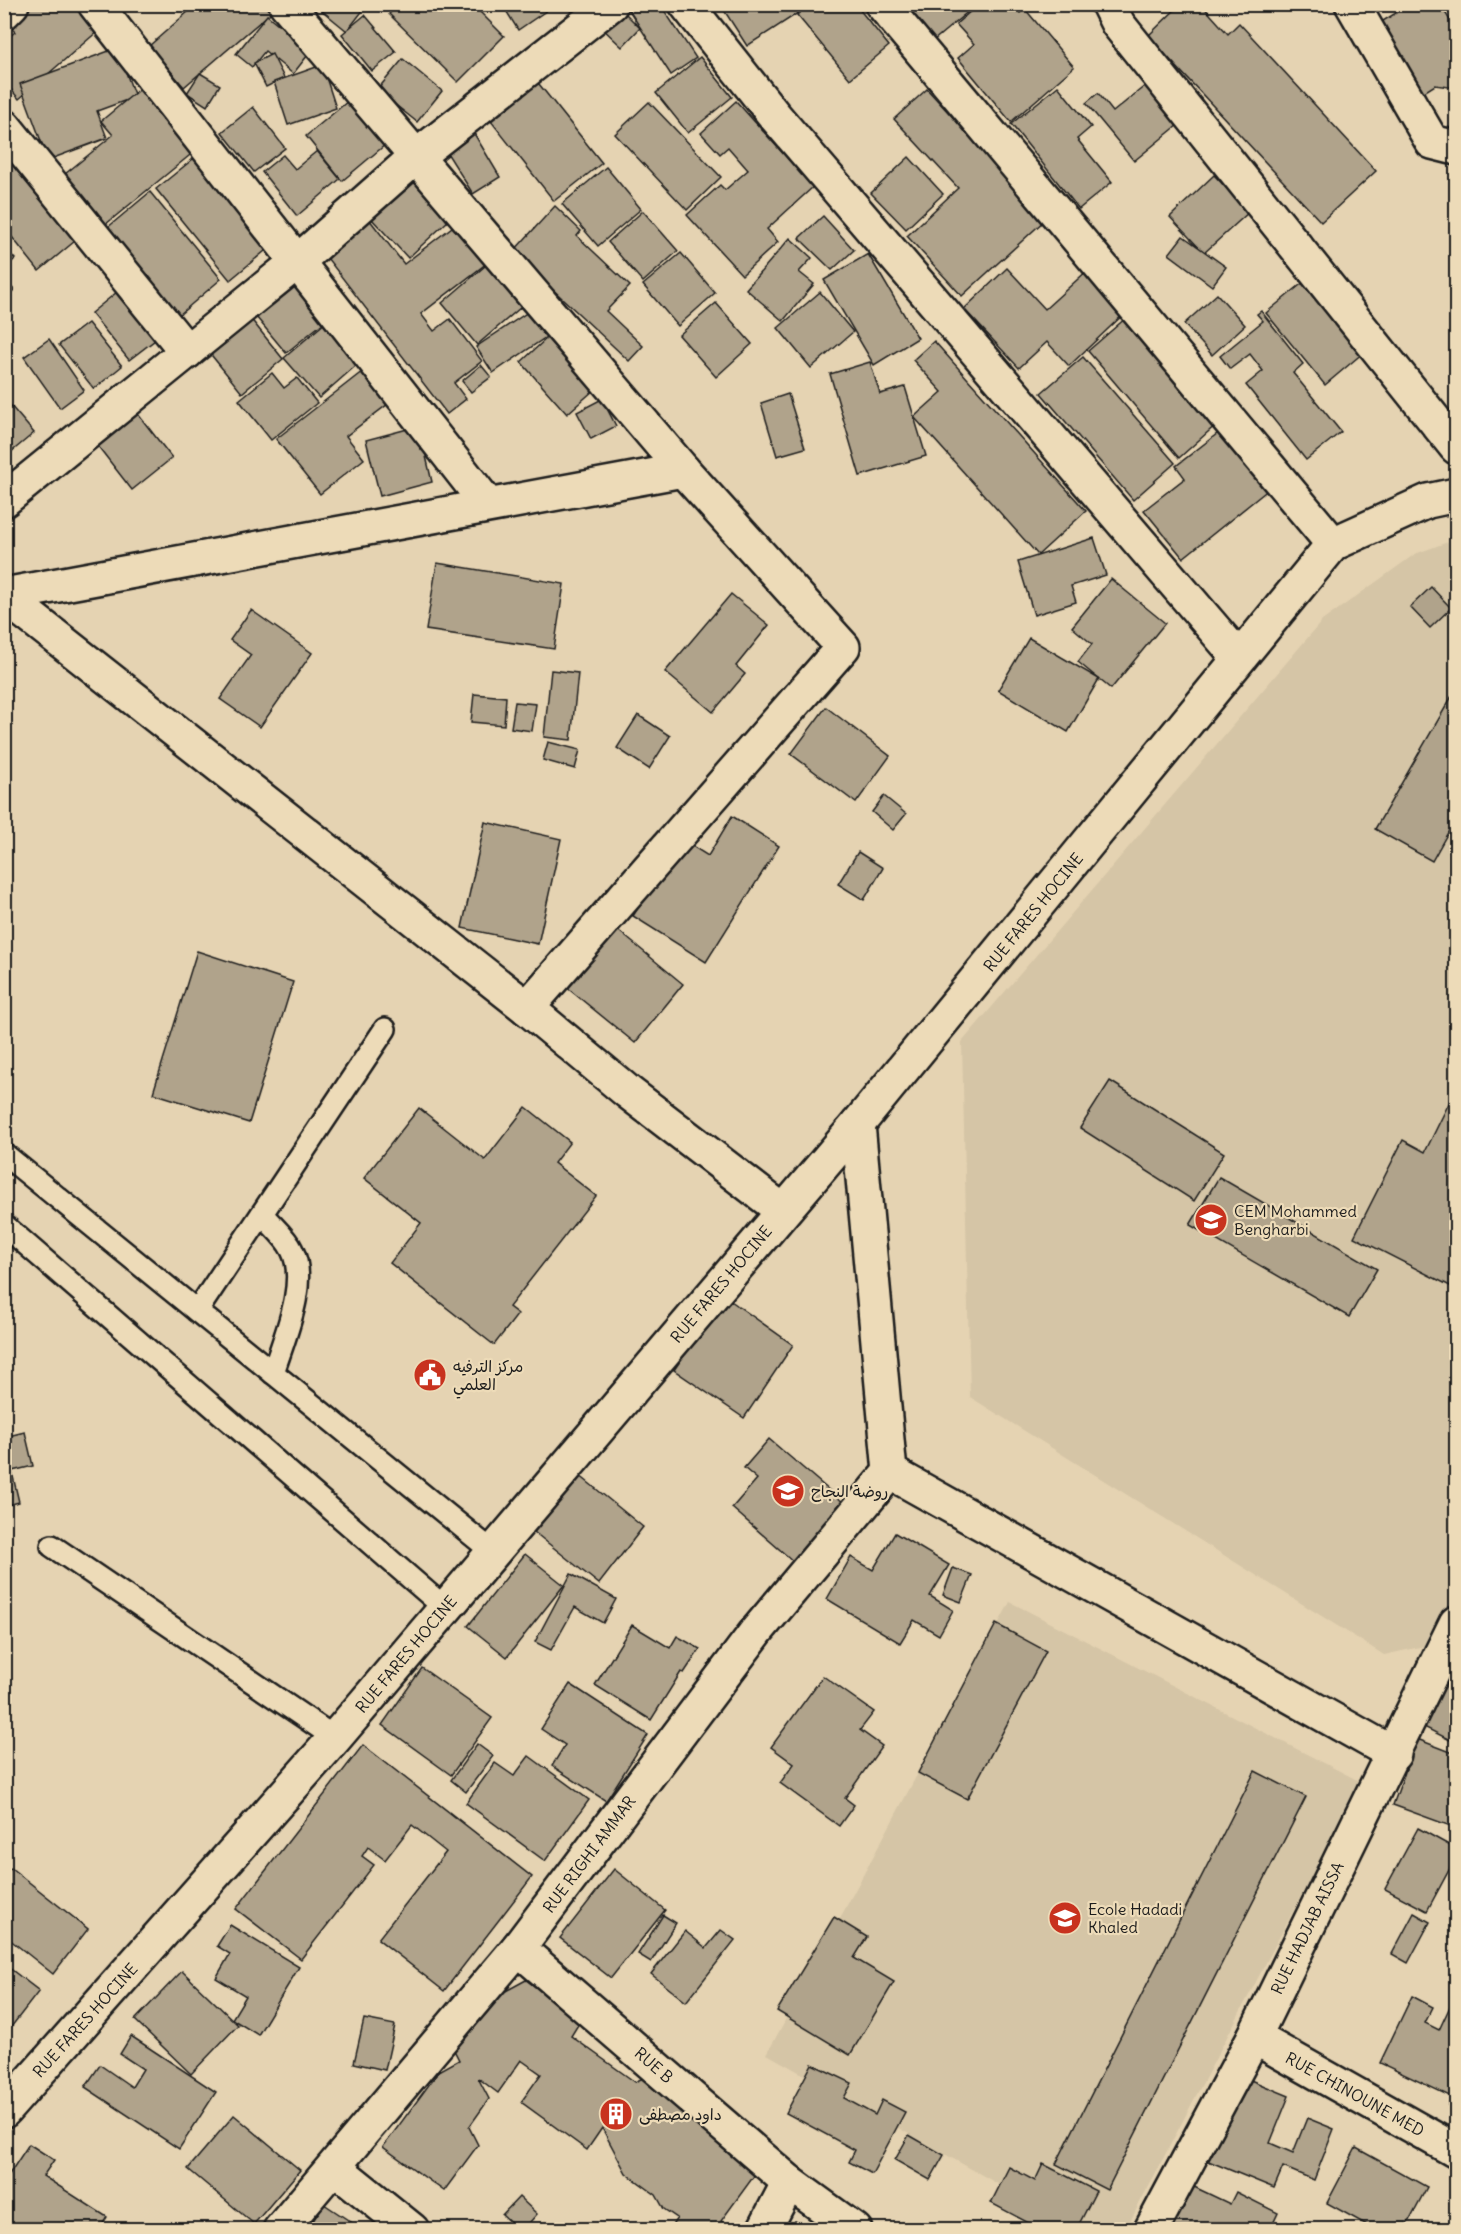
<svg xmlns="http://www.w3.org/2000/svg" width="1461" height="2234" font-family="Delius,'Playpen Sans Arabic',sans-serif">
  <rect width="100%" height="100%" fill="#e5d3b2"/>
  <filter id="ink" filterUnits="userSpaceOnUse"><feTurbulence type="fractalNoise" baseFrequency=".0167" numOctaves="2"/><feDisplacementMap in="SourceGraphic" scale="12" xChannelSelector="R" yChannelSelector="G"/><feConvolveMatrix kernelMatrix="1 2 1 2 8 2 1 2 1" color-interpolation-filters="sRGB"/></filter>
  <g filter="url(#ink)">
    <g fill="#d5c5a6">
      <polygon points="1456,539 1456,1611 1438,1643 1384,1655 970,1397 962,1042 1322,621 1415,554"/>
      <polygon points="1010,1602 1361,1782 1126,2229 1078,2229 767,2054"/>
    </g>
    <g fill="#b0a38b" stroke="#1c1c1c" stroke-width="1.5">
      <polygon points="14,4 75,4 98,31 19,99 4,81 4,41 15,32 4,20"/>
      <polygon points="197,4 271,4 275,9 184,87 149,46"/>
      <polygon points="314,4 368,4 347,31"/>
      <polygon points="398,4 472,4 504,36 458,82 389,14"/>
      <polygon points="502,4 556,4 518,30"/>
      <polygon points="625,4 660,4 696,58 671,75"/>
      <polygon points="720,4 792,4 798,13 747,46"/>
      <polygon points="809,4 855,4 889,46 850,79 797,15"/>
      <polygon points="902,4 977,4 933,41"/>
      <polygon points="979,4 1013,4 1020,13 1025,9 1074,67 1011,122 958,58 974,44 956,24"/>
      <polygon points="1181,4 1201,4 1228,34 1239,23 1376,171 1321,222 1148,36"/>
      <polygon points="1391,4 1440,4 1456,30 1456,88 1435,85 1421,94 1378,24 1396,13"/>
      <polygon points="619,7 640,28 622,47 600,26"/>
      <polygon points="267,15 311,51 293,74 265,51 252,67 236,54"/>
      <polygon points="365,15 396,52 372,71 342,34"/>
      <polygon points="117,48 135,97 97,111 107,138 48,160 20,84"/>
      <polygon points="272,54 284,78 266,87 254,63"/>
      <polygon points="700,57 732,97 688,133 656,93"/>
      <polygon points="403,59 442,91 417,122 377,90"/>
      <polygon points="322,65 336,108 288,125 274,82"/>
      <polygon points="200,73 220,85 207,106 187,93"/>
      <polygon points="531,74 602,163 554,201 483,111"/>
      <polygon points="1146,85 1178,125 1134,161 1086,103 1098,93 1113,112"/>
      <polygon points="1058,86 1091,127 1077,139 1112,182 1079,209 1011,124"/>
      <polygon points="142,87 195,151 106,224 65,174 113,135 101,121"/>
      <polygon points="927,89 1046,219 962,296 907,236 958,188 894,119"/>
      <polygon points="348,101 385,145 342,181 306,136"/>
      <polygon points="736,101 813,187 767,229 778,242 742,275 687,215 720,185 725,190 748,170 728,147 720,154 701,133"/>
      <polygon points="649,102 721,177 687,210 615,134"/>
      <polygon points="253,107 285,148 254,172 222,132"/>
      <polygon points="472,130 500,177 473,194 444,148"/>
      <polygon points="317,151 340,179 297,216 262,172 283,155 295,169"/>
      <polygon points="4,155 75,241 39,271 4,227"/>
      <polygon points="198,155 271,246 230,280 156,189"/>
      <polygon points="909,157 943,194 906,229 871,193"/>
      <polygon points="606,167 641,209 598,246 562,204"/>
      <polygon points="1214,175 1249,212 1204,253 1170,217"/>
      <polygon points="411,179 449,220 408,258 371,218"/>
      <polygon points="150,192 221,279 179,315 107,228"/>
      <polygon points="555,206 581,231 577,236 630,286 606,311 643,346 629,361 513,252"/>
      <polygon points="643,211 678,251 643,282 608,242"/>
      <polygon points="823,216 854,250 832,270 799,238"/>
      <polygon points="369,219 404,264 456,224 487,263 421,314 434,331 450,319 482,361 454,383 466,399 447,414 324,254"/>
      <polygon points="1183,236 1226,267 1212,286 1169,254"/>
      <polygon points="790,238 812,258 799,272 814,284 783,321 746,289"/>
      <polygon points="4,247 15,259 4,269"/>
      <polygon points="681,253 715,293 678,326 643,285"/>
      <polygon points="868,254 918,338 874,365 824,280"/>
      <polygon points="492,260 527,302 477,345 442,303"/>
      <polygon points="1007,268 1045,309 1089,269 1128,310 1069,366 1047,342 1019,368 964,309"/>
      <polygon points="1311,276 1370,347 1325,385 1266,313"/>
      <polygon points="4,279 14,290 4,299"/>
      <polygon points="291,280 324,322 286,353 252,312"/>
      <polygon points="117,292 155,340 129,360 91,313"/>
      <polygon points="820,292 853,332 811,368 778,328"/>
      <polygon points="1217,294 1245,325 1212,355 1184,324"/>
      <polygon points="716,303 752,344 716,377 679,335"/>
      <polygon points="531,310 549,335 493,373 476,347"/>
      <polygon points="1261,311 1303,364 1293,373 1341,432 1306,460 1246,385 1263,371 1250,354 1230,369 1220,356 1263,321 1257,314"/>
      <polygon points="1127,317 1218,423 1179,458 1088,351"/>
      <polygon points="250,318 283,359 242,393 208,351"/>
      <polygon points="326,322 360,362 319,398 284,358"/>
      <polygon points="88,323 122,366 94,389 59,345"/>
      <polygon points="547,338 594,390 567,414 521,362"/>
      <polygon points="49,339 84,390 60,408 24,357"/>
      <polygon points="934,341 1086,511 1038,555 914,417 942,392 913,360"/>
      <polygon points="1083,357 1175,463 1133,500 1041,393"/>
      <polygon points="870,362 880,394 905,387 926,456 860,476 830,374"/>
      <polygon points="481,365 491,377 471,392 462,381"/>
      <polygon points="363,371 388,404 346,436 364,459 320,494 276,439"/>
      <polygon points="272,373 284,388 297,378 317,403 271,440 239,400"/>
      <polygon points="788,394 805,448 777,456 761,403"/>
      <polygon points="4,398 34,433 4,458"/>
      <polygon points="602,399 616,426 591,439 577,412"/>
      <polygon points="134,409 172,458 132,490 94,441"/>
      <polygon points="419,426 432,482 380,496 366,440"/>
      <polygon points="1222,430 1269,489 1183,558 1144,510 1185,478 1176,466"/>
      <polygon points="1094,538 1106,575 1071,586 1076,602 1034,615 1018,562"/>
      <polygon points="437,563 564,584 554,649 426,630"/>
      <polygon points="1111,579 1165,623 1111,689 1078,662 1092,644 1072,627"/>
      <polygon points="1431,587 1451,608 1430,628 1410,607"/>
      <polygon points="731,594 769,625 736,666 745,674 713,712 665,672"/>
      <polygon points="251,610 312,653 260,727 220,699 251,655 230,640"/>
      <polygon points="1029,638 1099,679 1068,732 998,690"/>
      <polygon points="551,670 578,673 571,740 544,737"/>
      <polygon points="1456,689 1456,818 1432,861 1375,829"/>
      <polygon points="474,694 506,697 504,725 471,722"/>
      <polygon points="515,702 536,704 532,731 511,728"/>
      <polygon points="826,707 890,756 856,803 791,754"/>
      <polygon points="638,715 670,736 649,769 617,748"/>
      <polygon points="548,742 580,750 575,769 543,760"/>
      <polygon points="884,796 906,814 893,830 872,812"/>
      <polygon points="732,816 779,846 706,962 633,916 681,839 708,856"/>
      <polygon points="485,822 561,839 538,944 462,928"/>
      <polygon points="858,852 883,868 864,900 838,884"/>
      <polygon points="603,918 683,984 635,1043 555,978"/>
      <polygon points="197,951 293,982 249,1123 153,1093"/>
      <polygon points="1110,1081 1224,1153 1194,1201 1080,1128"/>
      <polygon points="1456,1089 1456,1289 1354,1237 1403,1140 1425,1152"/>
      <polygon points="526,1107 570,1142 554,1163 596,1196 509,1307 518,1314 494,1345 390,1263 421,1223 364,1178 419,1108 485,1160"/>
      <polygon points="1219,1177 1377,1269 1349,1317 1190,1225"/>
      <polygon points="724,1296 793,1345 744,1418 674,1370"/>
      <polygon points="25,1432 33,1466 12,1471 4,1437"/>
      <polygon points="4,1438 19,1502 4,1506"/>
      <polygon points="769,1439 844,1503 794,1562 732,1508 757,1479 744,1468"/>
      <polygon points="579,1475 643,1527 599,1584 534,1532"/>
      <polygon points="895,1533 949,1565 930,1596 953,1610 939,1635 914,1620 900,1643 827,1599 851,1557 873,1570"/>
      <polygon points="525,1554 564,1585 507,1657 468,1626"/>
      <polygon points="953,1568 972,1575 961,1602 943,1595"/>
      <polygon points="571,1574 616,1599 603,1623 575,1607 551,1650 535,1642"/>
      <polygon points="996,1624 1046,1651 967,1799 918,1773"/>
      <polygon points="632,1625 670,1648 677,1636 700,1649 684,1673 681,1672 651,1720 595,1685"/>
      <polygon points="1455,1660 1456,1661 1456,1743 1422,1726"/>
      <polygon points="422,1668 492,1718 451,1775 382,1725"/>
      <polygon points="823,1676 874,1712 860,1730 882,1746 845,1798 854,1805 839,1826 780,1783 794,1764 771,1747"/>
      <polygon points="570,1684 648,1735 606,1801 552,1766 565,1745 541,1729"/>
      <polygon points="1417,1739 1456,1754 1456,1828 1393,1805"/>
      <polygon points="477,1744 493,1756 466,1792 451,1780"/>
      <polygon points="363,1745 532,1877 444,1991 378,1939 446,1852 412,1825 385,1860 368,1847 362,1856 374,1865 301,1959 236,1909"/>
      <polygon points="529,1756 589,1800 545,1861 466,1803 495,1763 514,1776"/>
      <polygon points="1255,1771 1306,1797 1107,2190 1056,2164"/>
      <polygon points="1418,1828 1456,1849 1456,1857 1427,1911 1385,1889"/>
      <polygon points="11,1868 88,1929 53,1974 4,1935 4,1876"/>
      <polygon points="614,1869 665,1910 611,1978 560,1938"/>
      <polygon points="1414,1913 1430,1922 1408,1963 1392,1954"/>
      <polygon points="663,1915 676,1923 651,1962 638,1954"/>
      <polygon points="834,1917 867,1937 854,1958 894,1982 850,2055 777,2011"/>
      <polygon points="230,1925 299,1967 258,2035 232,2019 246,1996 216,1978 230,1954 217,1946"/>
      <polygon points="721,1930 735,1940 686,2002 651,1974 685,1931 706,1948"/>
      <polygon points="4,1964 39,1991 8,2031 4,2028"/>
      <polygon points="182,1971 238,2025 191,2074 135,2020"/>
      <polygon points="526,1980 581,2020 571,2036 635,2082 643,2078 762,2165 721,2221 734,2230 669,2230 677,2218 664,2209 656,2195 626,2173 602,2128 587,2150 521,2102 541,2074 521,2060 498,2093 478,2078 489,2099 469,2127 478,2145 444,2191 383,2147 439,2071 459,2060 454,2050 491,1999"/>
      <polygon points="1412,1996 1433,2007 1425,2023 1439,2030 1454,1998 1456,1999 1456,2109 1448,2105 1452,2097 1380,2063"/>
      <polygon points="364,2019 395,2025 385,2070 354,2063"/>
      <polygon points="131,2036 216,2092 179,2149 85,2087 100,2065 132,2087 143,2069 120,2054"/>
      <polygon points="812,2064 852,2083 844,2098 875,2115 882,2100 905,2112 872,2174 849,2162 855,2150 786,2113"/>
      <polygon points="1236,2074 1289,2096 1270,2143 1293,2153 1307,2118 1334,2129 1314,2180 1283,2167 1274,2188 1201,2158"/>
      <polygon points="234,2115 300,2170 254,2224 188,2169"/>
      <polygon points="909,2135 944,2155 930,2180 895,2160"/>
      <polygon points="29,2144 54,2160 43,2176 107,2217 99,2230 12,2230 4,2225 4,2182"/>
      <polygon points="1356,2148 1427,2187 1404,2230 1376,2230 1327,2203"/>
      <polygon points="1043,2164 1096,2191 1076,2230 1042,2230 991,2203 1009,2167 1035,2181"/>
      <polygon points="1190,2185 1230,2204 1236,2192 1278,2213 1270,2230 1168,2230"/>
      <polygon points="519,2197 537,2214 523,2230 518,2230 502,2215"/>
      <polygon points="324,2204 363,2230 307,2230"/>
      <polygon points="795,2221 812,2230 791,2230"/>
    </g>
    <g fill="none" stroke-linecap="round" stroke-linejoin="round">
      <g stroke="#1c1c1c" stroke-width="26">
        <g id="service">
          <polyline points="4,1154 493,1552"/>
          <path d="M262,1214c9,11 24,23 30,36 17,33 -9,90 -19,123"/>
          <polyline points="4,1225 445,1608"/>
          <polyline points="197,1311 385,1029"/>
          <polyline points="52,1546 335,1738"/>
        </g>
      </g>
      <g stroke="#1c1c1c" stroke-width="38">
        <g id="minor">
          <polyline points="95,4 488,505"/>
          <polyline points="286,4 683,470"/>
          <polyline points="686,4 774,115 1239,658"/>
          <polyline points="882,4 1333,544"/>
          <polyline points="1108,4 1118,24 1456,447"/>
          <polyline points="1352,4 1432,142 1456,148"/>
          <polyline points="4,12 12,4"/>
          <polyline points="4,126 187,352"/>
          <polyline points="4,500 297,262 417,156 611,4"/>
          <polyline points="4,595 683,470 843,647 527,1008 628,1092 783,1211"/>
          <polyline points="4,596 527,1008"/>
          <polyline points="858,1124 890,1472 1394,1754"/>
          <polyline points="518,1948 789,2182 855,2230"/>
          <polyline points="1254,2037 1456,2151"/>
          <polyline points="334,2167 412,2230"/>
          <polyline points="280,2230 518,1948 756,1632 890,1472"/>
          <polyline points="764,2230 789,2182"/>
          <polyline points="1151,2230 1254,2037 1456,1623"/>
        </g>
      </g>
      <g stroke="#1c1c1c" stroke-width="38">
        <polyline id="tertiary" points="4,2111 335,1738 858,1124 1333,544 1428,501 1456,495"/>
      </g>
      <use href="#service" stroke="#eddbb8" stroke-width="21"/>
      <use href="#minor" stroke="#eddbb8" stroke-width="33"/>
      <use href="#tertiary" stroke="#eddbb8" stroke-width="33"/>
    </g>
  </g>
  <defs>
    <g id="school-disc" transform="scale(1.725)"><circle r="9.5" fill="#c8321e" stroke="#eddbb8"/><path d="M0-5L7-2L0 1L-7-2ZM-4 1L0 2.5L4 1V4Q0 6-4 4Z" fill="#fff"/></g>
    <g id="civic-disc" transform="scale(1.725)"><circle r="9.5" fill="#c8321e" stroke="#eddbb8"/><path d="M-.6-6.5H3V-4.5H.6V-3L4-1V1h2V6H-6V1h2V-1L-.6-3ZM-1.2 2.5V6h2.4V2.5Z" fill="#fff"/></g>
    <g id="building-disc" transform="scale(1.725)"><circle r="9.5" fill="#c8321e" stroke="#eddbb8"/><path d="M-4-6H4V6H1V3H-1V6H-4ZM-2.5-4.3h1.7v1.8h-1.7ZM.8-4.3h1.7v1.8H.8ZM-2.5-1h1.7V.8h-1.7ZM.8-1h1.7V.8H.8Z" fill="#fff"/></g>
  </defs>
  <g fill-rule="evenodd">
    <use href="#school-disc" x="1211" y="1220"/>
    <use href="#civic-disc" x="430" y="1375"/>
    <use href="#school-disc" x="788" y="1491"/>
    <use href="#school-disc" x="1065" y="1918"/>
    <use href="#building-disc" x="616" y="2114"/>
  </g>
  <g text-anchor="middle" stroke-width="4.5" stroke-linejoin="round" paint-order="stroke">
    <g font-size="16" fill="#1c1c1c" stroke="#eddbb8">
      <text transform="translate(1033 912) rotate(-51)" y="6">RUE FARES HOCINE</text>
      <text transform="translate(721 1284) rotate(-50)" y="6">RUE FARES HOCINE</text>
      <text transform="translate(406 1654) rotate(-50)" y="6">RUE FARES HOCINE</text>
      <text transform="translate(589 1854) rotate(-53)" y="6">RUE RIGHI AMMAR</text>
      <text transform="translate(1307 1928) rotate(-64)" y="6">RUE HADJAB AISSA</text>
      <text transform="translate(85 2020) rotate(-48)" y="6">RUE FARES HOCINE</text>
      <text transform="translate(654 2065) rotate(41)" y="6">RUE B</text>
      <text transform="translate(1355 2094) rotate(29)" y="6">RUE CHINOUNE MED</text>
    </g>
    <g font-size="16" fill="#1c1c1c" stroke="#eddbb8" text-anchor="start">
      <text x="1234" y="1217">CEM Mohammed<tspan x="1234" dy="18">Bengharbi</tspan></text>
      <text x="453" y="1372">مركز الترفيه<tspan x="453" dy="18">العلمي</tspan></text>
      <text x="811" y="1497">روضة النجاح</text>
      <text x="1088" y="1915">Ecole Hadadi<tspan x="1088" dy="18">Khaled</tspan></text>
      <text x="639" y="2120">داود مصطفى</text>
    </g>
  </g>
  <rect width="1461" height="2234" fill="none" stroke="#eddbb8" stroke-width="24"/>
  <rect x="12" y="12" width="1437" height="2210" fill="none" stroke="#1c1c1c" stroke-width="2" filter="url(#ink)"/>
</svg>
